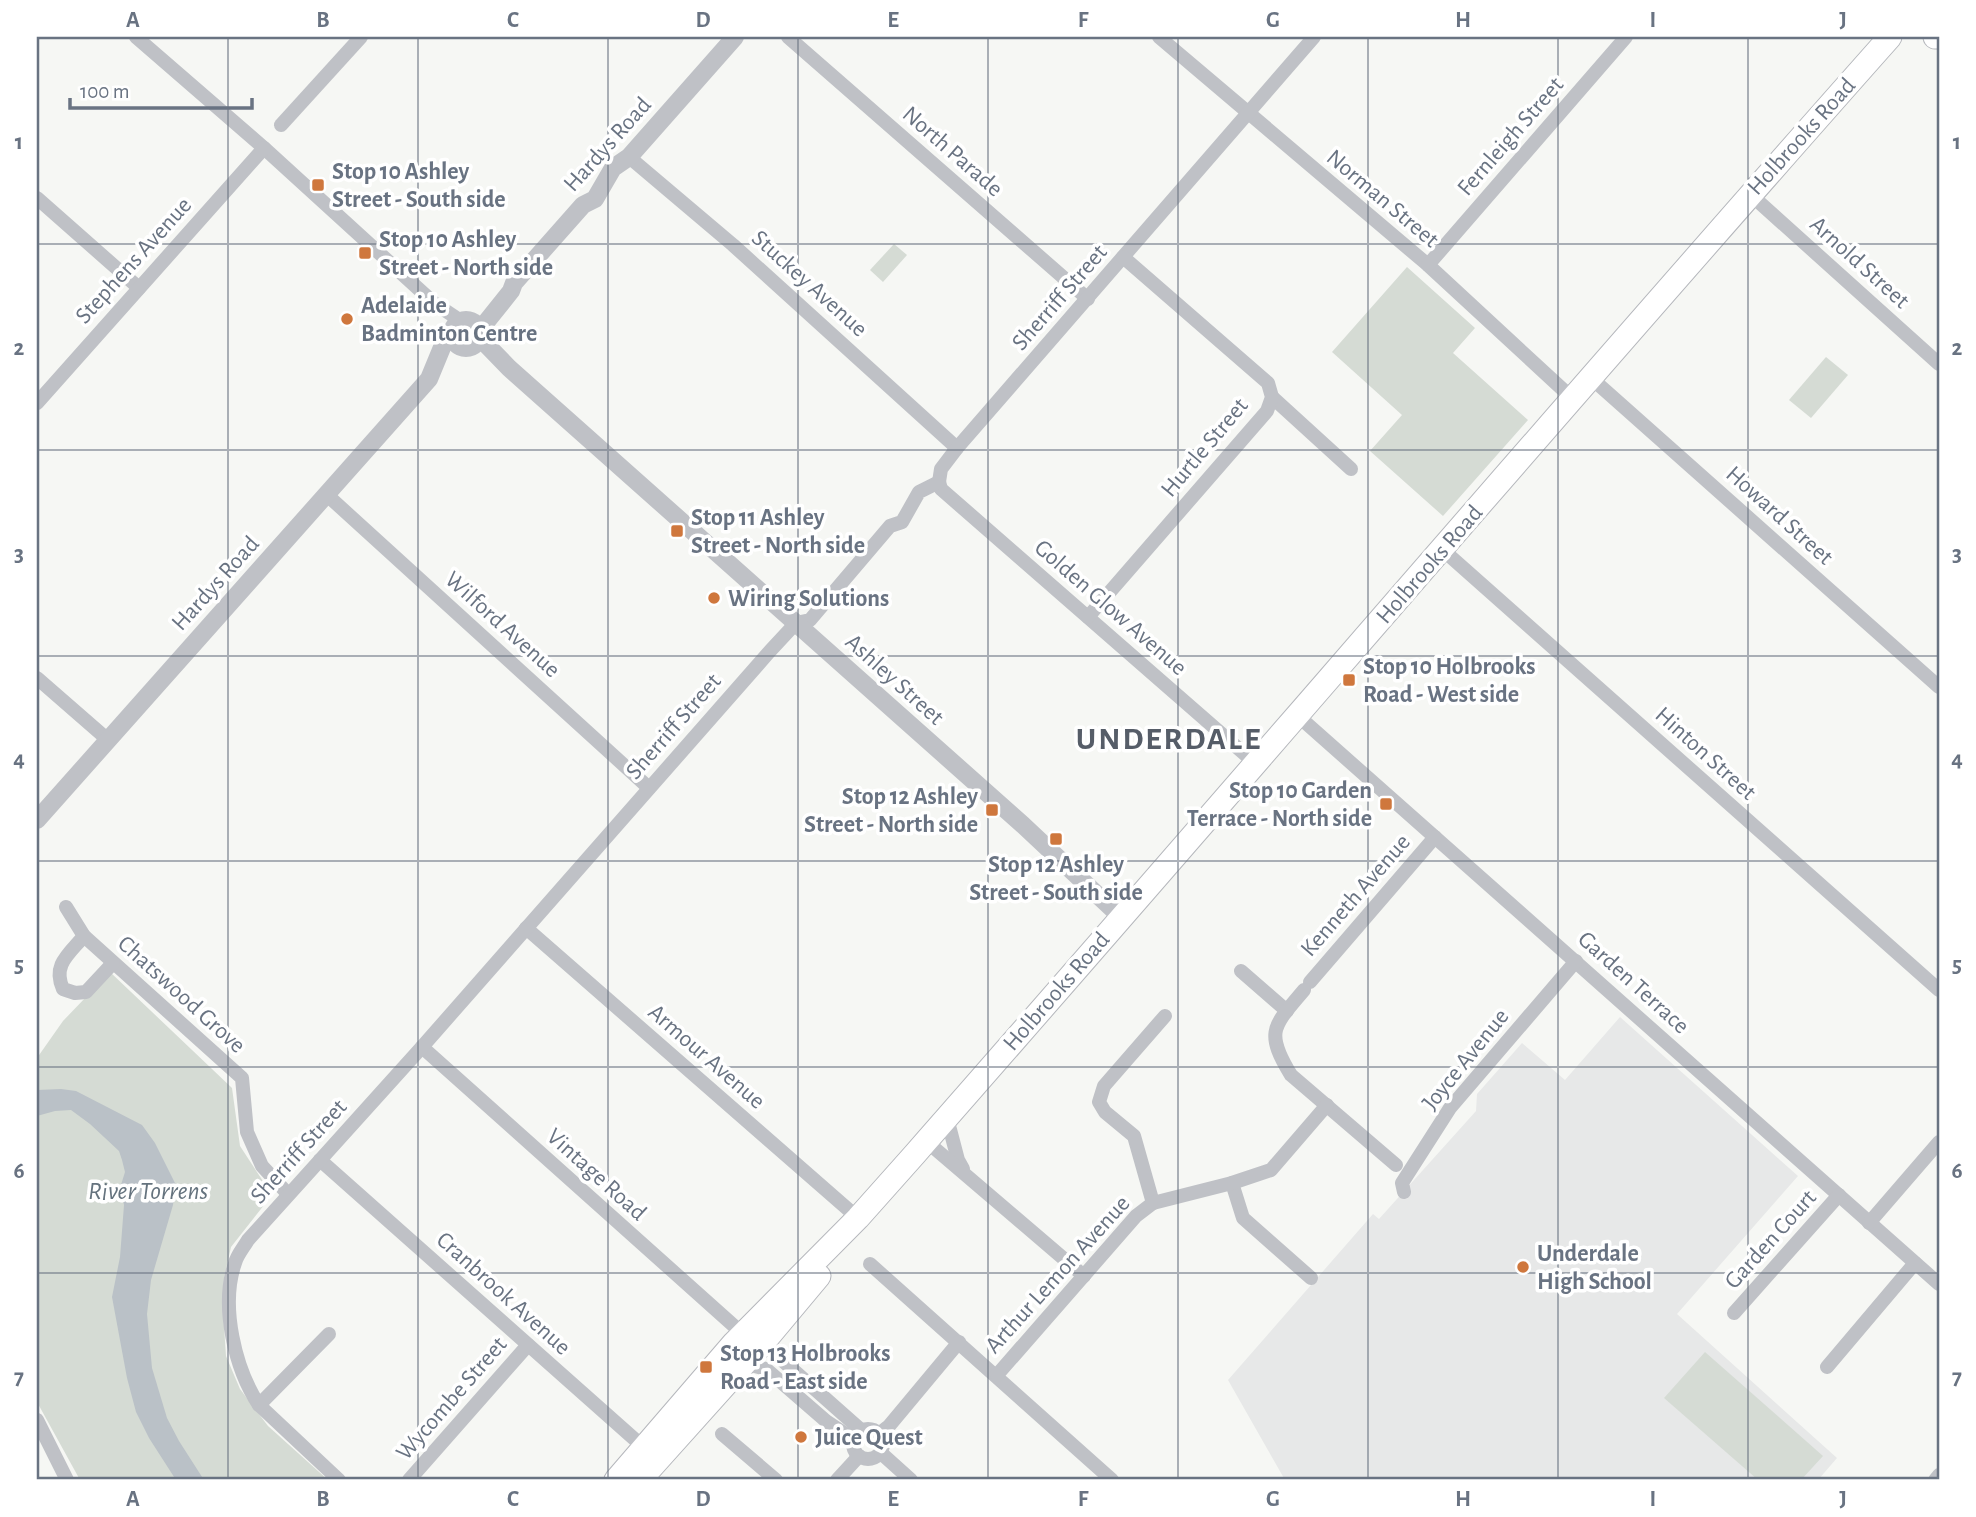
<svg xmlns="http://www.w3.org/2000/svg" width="1976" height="1517" font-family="'Alegreya Sans',sans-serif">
  <rect width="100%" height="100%" fill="#f6f7f4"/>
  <polygon fill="#e7e8e8" points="1620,1017 1798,1176 1677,1314 1837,1458 1818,1480 1285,1480 1228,1380 1373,1214 1379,1219 1476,1111 1477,1094 1522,1043 1565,1080"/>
  <g fill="#d5dbd4">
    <polygon points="894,244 907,255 883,282 870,270"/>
    <polygon points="1407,267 1475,328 1453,353 1528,420 1443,516 1370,451 1402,415 1332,352"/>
    <polygon points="1826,357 1848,375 1811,418 1789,400"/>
    <polygon points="110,972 232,1088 240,1146 272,1195 231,1247 224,1278 223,1311 226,1356 240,1389 268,1426 328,1480 80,1480 37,1402 37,1058 63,1021"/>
    <polygon points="1705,1352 1823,1456 1801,1480 1758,1480 1664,1398"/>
  </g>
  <polygon fill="#bac1c7" points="61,1089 76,1091 142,1125 155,1143 176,1185 173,1205 151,1280 147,1314 152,1368 167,1418 179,1441 204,1480 176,1480 149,1438 136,1412 127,1378 112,1297 120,1257 124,1205 120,1188 125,1172 122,1160 119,1151 90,1124 71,1110 55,1111 37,1116 37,1090"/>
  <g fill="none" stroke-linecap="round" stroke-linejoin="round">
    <g stroke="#b5b7bc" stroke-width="25">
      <g id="primary">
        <polyline points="1935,37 1938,37"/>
        <path d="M616,1480l118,-137 124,-125 57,-64c326,-371 647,-748 975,-1117"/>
        <polyline points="640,1480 763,1343 819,1276"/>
      </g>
    </g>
    <g stroke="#bfc1c6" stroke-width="14">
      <polyline points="136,37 264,148 434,303 461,321"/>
      <polyline points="788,37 1088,299"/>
      <polyline points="1159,37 1428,265 1572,398"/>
      <polyline points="281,125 361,37"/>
      <polyline points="629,157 733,245 957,448"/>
      <polyline points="1750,194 1939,364"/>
      <polyline points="37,198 139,288"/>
      <polyline points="1428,265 1626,37"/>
      <polyline points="1590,377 1939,687"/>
      <polyline points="1272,397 1351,469"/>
      <polyline points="37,403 264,148"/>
      <polyline points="939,482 941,469 957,448 1314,37"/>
      <polyline points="939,482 941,489 1255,763"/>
      <polyline points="327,495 649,788"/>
      <polyline points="1443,550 1939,990"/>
      <polyline points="1088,617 1267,411 1272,397 1268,383 1123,257"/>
      <polyline points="37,678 107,739"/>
      <polyline points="1297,715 1939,1284"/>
      <polyline points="66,907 84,936 242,1078 247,1132 262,1166 288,1194"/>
      <polyline points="526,928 858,1218"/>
      <path d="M84,936c-15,18 -32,29 -21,53l12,4 11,-1 27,-29"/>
      <polyline points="1241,971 1287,1011"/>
      <polyline points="1310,982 1435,837"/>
      <path d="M1304,990c-30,36 -40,41 -13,85l105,90"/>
      <polyline points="422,1047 743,1334"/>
      <polyline points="947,1118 958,1160 963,1169"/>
      <polyline points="926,1141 1084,1276"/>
      <polyline points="320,1160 649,1452"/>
      <polyline points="1232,1183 1243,1218 1311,1278"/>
      <polyline points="1404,1192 1402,1183 1450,1108 1576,961"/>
      <polyline points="1153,1203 1134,1136 1105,1112 1099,1102 1104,1086 1165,1016"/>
      <polyline points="1869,1223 1939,1142"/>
      <polyline points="870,1264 1112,1480"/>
      <polyline points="1734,1313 1839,1195"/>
      <polyline points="757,1338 861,1430"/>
      <polyline points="744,1363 766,1369 826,1421 853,1439"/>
      <polyline points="1827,1367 1915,1263"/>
      <polyline points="997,1375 1136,1216 1153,1203 1232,1183 1271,1170 1327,1105"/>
      <polyline points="259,1405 329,1334"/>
      <polyline points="37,1420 67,1480"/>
      <circle cx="868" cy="1444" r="15"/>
      <polyline points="880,1433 889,1426 959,1342"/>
      <polyline points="722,1434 776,1480"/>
      <polyline points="881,1453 911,1480"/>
      <path d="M339,1480l-80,-75c-24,-36 -39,-99 -24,-142 2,-8 9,-16 13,-23l174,-193 348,-396 26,-28 14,-3 80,-94 12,-4 17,-30 20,-10"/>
      <polyline points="409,1480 528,1345"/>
      <polyline points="837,1480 859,1456"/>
      <polyline points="1935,1480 1939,1475"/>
    </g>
    <g stroke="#bfc1c6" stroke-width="18">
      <circle cx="466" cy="334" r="14"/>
      <polyline points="479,331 511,291 514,283 583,205 595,199 613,168 629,157 735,37"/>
      <polyline points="479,337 509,368 1023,825 1121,917"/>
      <polyline points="37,820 429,379 443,345 452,336"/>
    </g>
    <use href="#primary" stroke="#fff" stroke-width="23"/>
  </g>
  <path fill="none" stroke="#697382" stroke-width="2" stroke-opacity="0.55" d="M228,37v1443M418,37v1443M608,37v1443M798,37v1443M988,37v1443M1178,37v1443M1368,37v1443M1558,37v1443M1748,37v1443M37,244h1902M37,450h1902M37,656h1902M37,861h1902M37,1067h1902M37,1273h1902"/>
  <g fill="#cf773d" stroke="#fff" stroke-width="2.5">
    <rect x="311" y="178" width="14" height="14" rx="3.5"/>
    <rect x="358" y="246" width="14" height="14" rx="3.5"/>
    <circle cx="347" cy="319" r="7"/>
    <rect x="670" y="524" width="14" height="14" rx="3.5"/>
    <circle cx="714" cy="598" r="7"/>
    <rect x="1342" y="673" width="14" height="14" rx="3.5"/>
    <rect x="1379" y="797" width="14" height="14" rx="3.5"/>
    <rect x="985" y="803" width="14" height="14" rx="3.5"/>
    <rect x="1049" y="832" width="14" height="14" rx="3.5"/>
    <circle cx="1523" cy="1267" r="7"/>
    <rect x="699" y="1360" width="14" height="14" rx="3.5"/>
    <circle cx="801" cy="1437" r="7"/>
  </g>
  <g text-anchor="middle" stroke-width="7" stroke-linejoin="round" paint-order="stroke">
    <g font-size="24" fill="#697382" stroke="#fff">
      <text transform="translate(1510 136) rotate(-49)" y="8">Fernleigh Street</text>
      <text transform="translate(1801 136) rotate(-48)" y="8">Holbrooks Road</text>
      <text transform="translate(607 144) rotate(-48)" y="8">Hardys Road</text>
      <text transform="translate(953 151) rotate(41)" y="8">North Parade</text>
      <text transform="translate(1383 198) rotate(40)" y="8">Norman Street</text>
      <text transform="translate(133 260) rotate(-48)" y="8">Stephens Avenue</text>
      <text transform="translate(1860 262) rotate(42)" y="8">Arnold Street</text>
      <text transform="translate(810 283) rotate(42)" y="8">Stuckey Avenue</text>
      <text transform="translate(1059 297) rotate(-49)" y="8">Sherriff Street</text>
      <text transform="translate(1204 447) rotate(-50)" y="8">Hurtle Street</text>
      <text transform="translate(1780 515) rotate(42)" y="8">Howard Street</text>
      <text transform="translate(1429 564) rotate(-49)" y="8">Holbrooks Road</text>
      <text transform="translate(215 583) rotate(-48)" y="8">Hardys Road</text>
      <text transform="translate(1111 607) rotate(41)" y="8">Golden Glow Avenue</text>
      <text transform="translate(503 624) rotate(42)" y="8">Wilford Avenue</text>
      <text transform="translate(895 679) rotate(42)" y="8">Ashley Street</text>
      <text transform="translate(673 726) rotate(-49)" y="8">Sherriff Street</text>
      <text transform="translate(1706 753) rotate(42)" y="8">Hinton Street</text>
      <text transform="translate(1355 895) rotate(-49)" y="8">Kenneth Avenue</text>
      <text transform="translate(1634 982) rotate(42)" y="8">Garden Terrace</text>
      <text transform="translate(1056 991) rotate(-49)" y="8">Holbrooks Road</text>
      <text transform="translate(182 994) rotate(42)" y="8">Chatswood Grove</text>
      <text transform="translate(707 1056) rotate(41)" y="8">Armour Avenue</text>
      <text transform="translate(1465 1059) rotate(-51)" y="8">Joyce Avenue</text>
      <text transform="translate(298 1151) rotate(-48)" y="8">Sherriff Street</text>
      <text transform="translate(597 1174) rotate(42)" y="8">Vintage Road</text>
      <text transform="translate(1770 1239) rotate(-48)" y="8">Garden Court</text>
      <text transform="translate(1057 1274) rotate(-48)" y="8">Arthur Lemon Avenue</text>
      <text transform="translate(504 1293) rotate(42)" y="8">Cranbrook Avenue</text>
      <text transform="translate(451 1398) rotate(-49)" y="8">Wycombe Street</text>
    </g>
    <g font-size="24" font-weight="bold" fill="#697382" stroke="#fff" text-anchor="start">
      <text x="332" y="179">Stop 10 Ashley<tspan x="332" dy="28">Street - South side</tspan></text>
      <text x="379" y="247">Stop 10 Ashley<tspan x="379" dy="28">Street - North side</tspan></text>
      <text x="361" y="313">Adelaide<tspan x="361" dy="28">Badminton Centre</tspan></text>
      <text x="691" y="525">Stop 11 Ashley<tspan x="691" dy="28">Street - North side</tspan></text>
      <text x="728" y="606">Wiring Solutions</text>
      <text x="1363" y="674">Stop 10 Holbrooks<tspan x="1363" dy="28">Road - West side</tspan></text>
      <text x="1372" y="798" text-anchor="end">Stop 10 Garden<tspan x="1372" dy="28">Terrace - North side</tspan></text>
      <text x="978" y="804" text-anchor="end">Stop 12 Ashley<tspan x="978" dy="28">Street - North side</tspan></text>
      <text x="1056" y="872" text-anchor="middle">Stop 12 Ashley<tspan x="1056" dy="28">Street - South side</tspan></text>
      <text x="1537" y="1261">Underdale<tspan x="1537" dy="28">High School</tspan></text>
      <text x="720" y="1361">Stop 13 Holbrooks<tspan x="720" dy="28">Road - East side</tspan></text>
      <text x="815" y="1445">Juice Quest</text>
    </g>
    <g font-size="26" font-style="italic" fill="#65737e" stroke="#fff">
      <text x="148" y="1199">River Torrens</text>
    </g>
    <g font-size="32" font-weight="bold" letter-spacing="2" fill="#565d68" stroke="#fff">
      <text x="1169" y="749">UNDERDALE</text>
    </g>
  </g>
  <rect width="1976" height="1517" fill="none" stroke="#ffffff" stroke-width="77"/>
  <path d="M70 98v10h182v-10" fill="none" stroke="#697382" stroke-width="3.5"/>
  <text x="80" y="98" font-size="21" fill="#697382" stroke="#ffffff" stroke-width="5" paint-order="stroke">100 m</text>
  <rect x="38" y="38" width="1900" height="1440" fill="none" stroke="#697382" stroke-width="2.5"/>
  <g font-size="23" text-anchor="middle" font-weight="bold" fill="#697382">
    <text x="133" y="27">A</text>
    <text x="323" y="27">B</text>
    <text x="513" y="27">C</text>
    <text x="703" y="27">D</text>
    <text x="893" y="27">E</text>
    <text x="1083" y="27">F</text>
    <text x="1273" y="27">G</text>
    <text x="1463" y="27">H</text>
    <text x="1653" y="27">I</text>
    <text x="1843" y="27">J</text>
    <text x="19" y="149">1</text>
    <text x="1957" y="149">1</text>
    <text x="19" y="355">2</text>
    <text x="1957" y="355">2</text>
    <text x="19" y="561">3</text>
    <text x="1957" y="561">3</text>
    <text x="19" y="766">4</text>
    <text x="1957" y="766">4</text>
    <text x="19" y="972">5</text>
    <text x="1957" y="972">5</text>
    <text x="19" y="1178">6</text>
    <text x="1957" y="1178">6</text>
    <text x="19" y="1384">7</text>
    <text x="1957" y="1384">7</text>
    <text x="133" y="1506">A</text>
    <text x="323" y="1506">B</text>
    <text x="513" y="1506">C</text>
    <text x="703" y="1506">D</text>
    <text x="893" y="1506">E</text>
    <text x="1083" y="1506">F</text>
    <text x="1273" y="1506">G</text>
    <text x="1463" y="1506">H</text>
    <text x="1653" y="1506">I</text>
    <text x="1843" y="1506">J</text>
  </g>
</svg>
